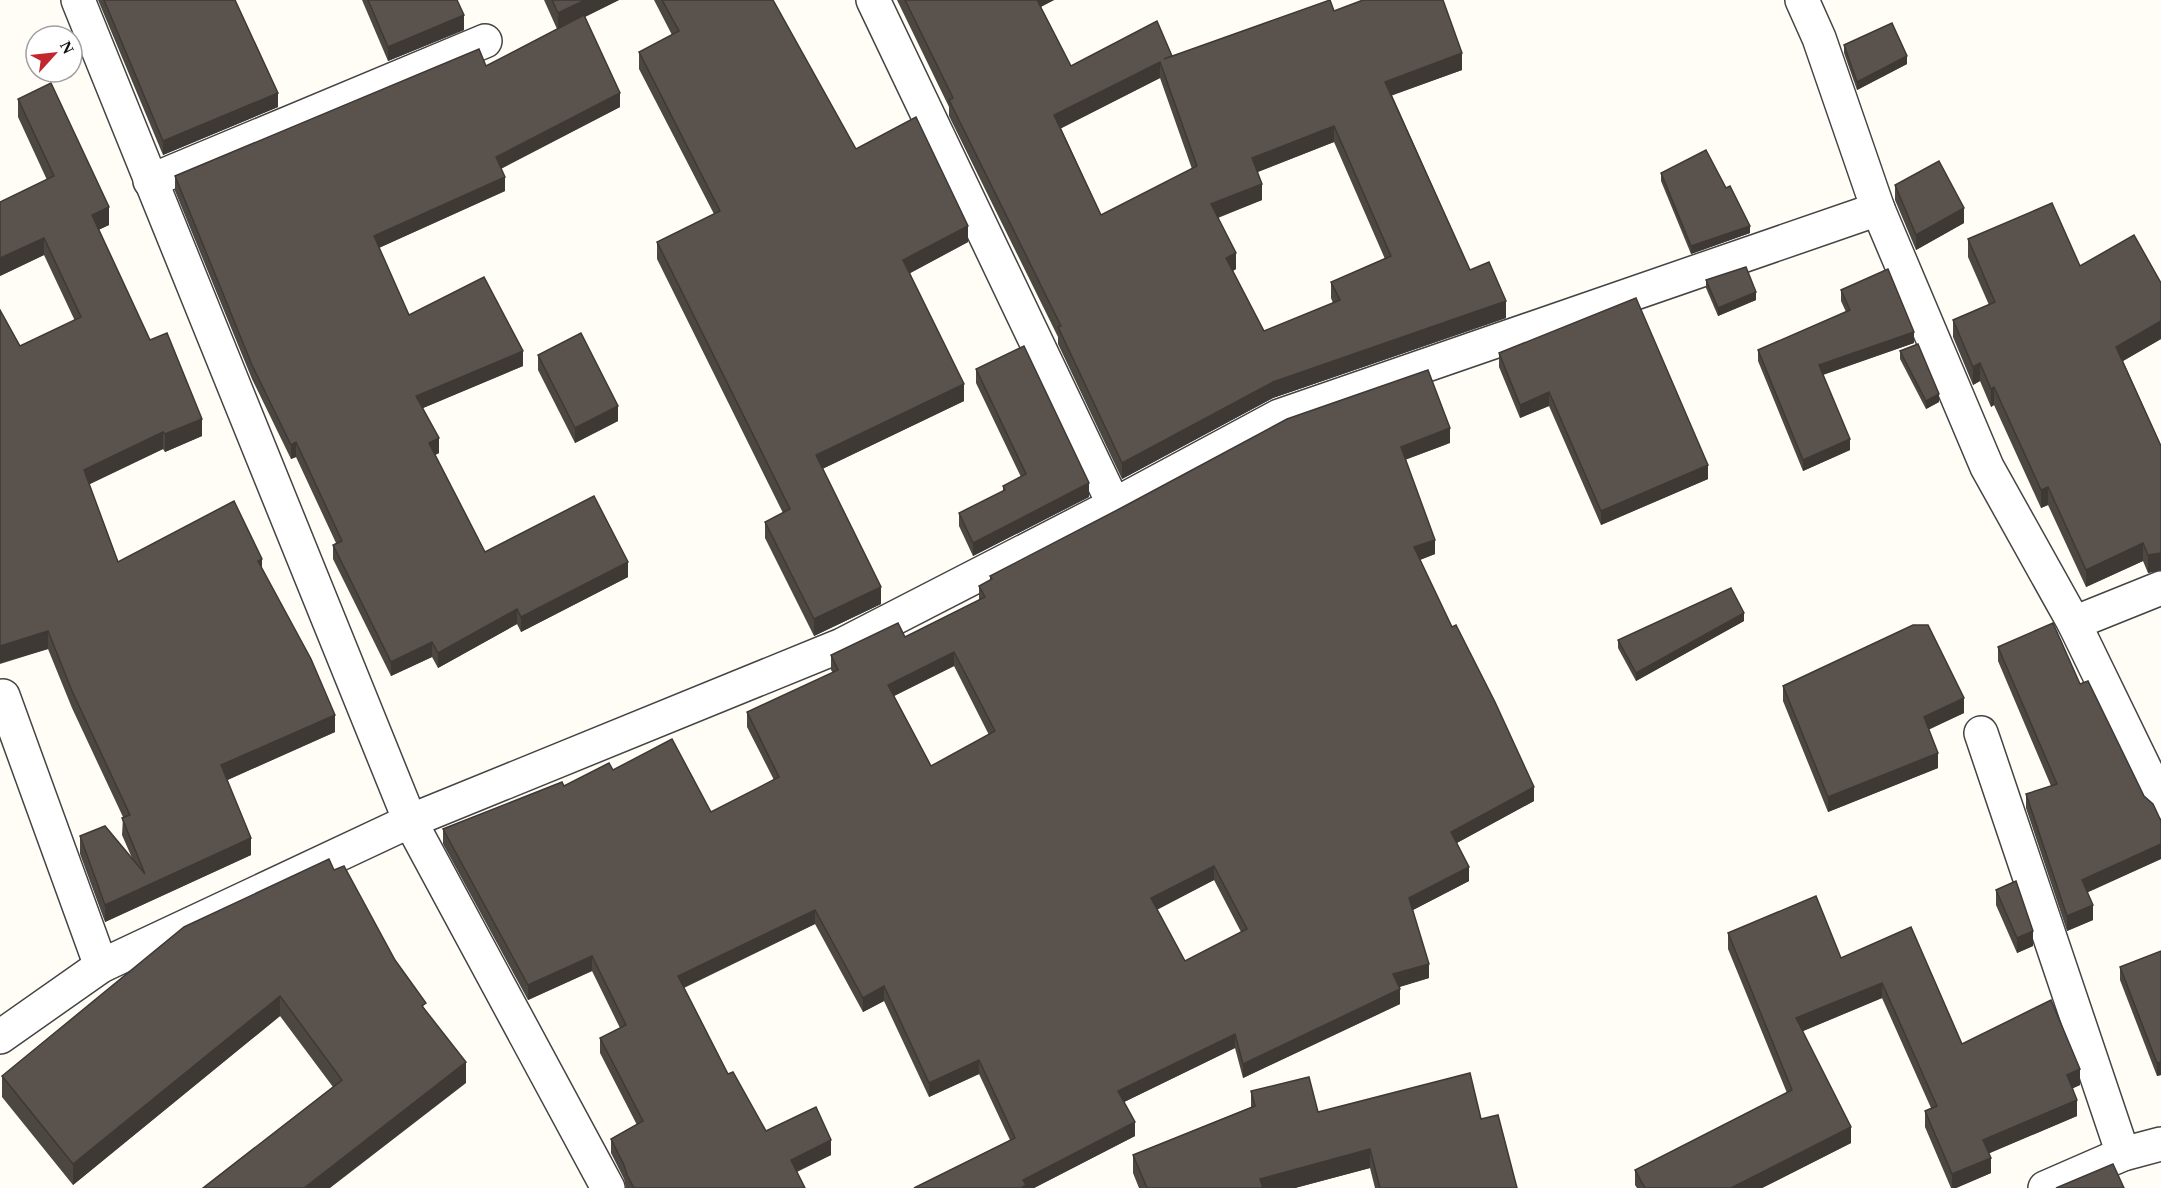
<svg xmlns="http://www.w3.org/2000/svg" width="2161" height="1188" font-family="'Times New Roman',serif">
  <rect width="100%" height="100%" fill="#fffdf5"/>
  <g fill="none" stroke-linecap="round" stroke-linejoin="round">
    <g stroke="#444" stroke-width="36">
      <g id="street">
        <polyline points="78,0 410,821 608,1188"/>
        <polyline points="873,0 1114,505"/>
        <polyline points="1802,0 1819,38 1878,209 1987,467 2074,623 2161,802"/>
        <polyline points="150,181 485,41"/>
        <polyline points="2074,623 2161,588"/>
        <polyline points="3,696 101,966"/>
        <polyline points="1981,733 2123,1154"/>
        <polyline points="0,1037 101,966 410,821 842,645 1114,505 1279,416 1878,209"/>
        <polyline points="2045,1188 2123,1154 2161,1144"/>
      </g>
    </g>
    <use href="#street" stroke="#fff" stroke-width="33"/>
  </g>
  <g fill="#4d4742" fill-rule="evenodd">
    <polygon points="98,0 235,0 278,107 163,155"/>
    <polygon points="362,0 457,0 464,30 388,61"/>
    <polygon points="544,0 619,0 585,17 620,107 501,169 505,191 379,248 409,315 523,366 423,408 439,453 435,455 485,552 628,577 521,632 517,624 438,668 432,657 391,676 333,559 333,545 336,543 296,457 291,459 252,379 175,191 175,176 486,66 557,29"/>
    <polygon points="654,0 773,0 856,149 968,242 910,273 964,401 822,469 881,604 814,636 765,538 765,522 783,513 657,259 657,242 714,214 639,69 639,52 672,35"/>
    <path d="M897,0h157l-13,7 30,59 101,-9 162,-46 128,59 -70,25 78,175 36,48 -233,80 -151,81 -64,-135v-7l-109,-221v-9zM1160,78l32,91 -91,46 -40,-87zM1334,142l51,117 -54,23v16l2,5 -69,28 -31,-60 3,-2 -18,-51 44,-18 -4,-28z"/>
    <polygon points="1844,45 1907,64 1857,90 1844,53"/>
    <polygon points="18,99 109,225 98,230 150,340 202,436 165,452 163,449 89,484 118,562 262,569 335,732 227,780 251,855 105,922 80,854 80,836 132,858 122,835 123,817 72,708 48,649 0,664 0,310 20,346 75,321 44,255 0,276 47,180 18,117"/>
    <polygon points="1661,173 1726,188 1750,233 1691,254 1661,181"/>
    <polygon points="1895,185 1964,223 1916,250 1895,200"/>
    <polygon points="1968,239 2080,266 2161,283 2161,339 2123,361 2161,446 2161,570 2148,573 2143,561 2086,587 2048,505 2041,508 1994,405 1991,407 1980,381 1973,385 1953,337 1953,320 1989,305 1968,257"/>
    <polygon points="1706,280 1756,300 1718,316 1706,288"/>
    <polygon points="1841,290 1914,343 1823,375 1850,450 1803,471 1758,361 1758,350 1846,312 1841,301"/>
    <polygon points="1900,351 1939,402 1926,409 1900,359"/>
    <polygon points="1499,353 1708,479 1601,525 1549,406 1520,418 1499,367"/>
    <polygon points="538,355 618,421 575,443 538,370"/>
    <polygon points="976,369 1089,497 973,556 959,526 959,513 1003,491 1003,486 1021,477 976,383"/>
    <path d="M1450,443l-45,17 30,94 -15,6 114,241 -77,42 12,38 -56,29 16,68 -30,9 1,17 -157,74 -8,-30 -111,54 11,34 -101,52h-120l96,-48 -31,-66 -50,23 -45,-96 -21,11 -48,-88 -131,64 44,86 38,57 65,24 -34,17 8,16h-179l-2,-9 -13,-26v-14l26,-14 -37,-72v-15l20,-10 -28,-57 -64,29 -85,-156v-15l121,-43 49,-16 98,42 63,-32 -27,-53v-15l86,-39 -2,-3v-15l74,-18 74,-37v-14l11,-6v-4zM954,666l35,69 -58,31 -37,-70zM1214,880l27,52 -56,29 -28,-52z"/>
    <polygon points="1744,621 1636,681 1618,648 1618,640"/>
    <polygon points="1998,647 2080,684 2144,796 2161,821 2161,859 2087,892 2093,920 2067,931 2026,808 2026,794 2051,786 1998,661"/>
    <polygon points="1783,686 1964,713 1928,729 1938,768 1828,812 1783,701"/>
    <polygon points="334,870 395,960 426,1011 466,1083 333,1087 280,1016 73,1185 2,1097 2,1076"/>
    <polygon points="1996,890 2033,946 2017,953 1996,905"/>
    <polygon points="1911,927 1962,1044 2080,1085 2073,1088 2077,1116 1989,1153 1991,1173 1956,1188 1951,1188 1925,1127 1925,1111 1931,1108 1882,998 1803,1031 1851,1143 1762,1188 1637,1188 1635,1185 1635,1170 1787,1093 1728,949 1728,933 1841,958"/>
    <polygon points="2161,951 2161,1075 2157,1076 2120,980 2120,967"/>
    <polygon points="1251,1091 1318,1112 1481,1119 1517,1188 1375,1188 1370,1168 1295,1188 1139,1188 1133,1173 1133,1155 1251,1107"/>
  </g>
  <g fill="#3f3936">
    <polygon points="585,0 619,0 558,30 558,13"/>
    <polygon points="1034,0 1054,0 1034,10"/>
    <polygon points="464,15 464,30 388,61 388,47"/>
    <polygon points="1462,53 1462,70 1385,98 1385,82"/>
    <polygon points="1907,56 1907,64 1857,90 1857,82"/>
    <polygon points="1160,62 1160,78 1054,132 1054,115"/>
    <polygon points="278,93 278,107 163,155 163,141"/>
    <polygon points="620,93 620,107 496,171 496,157"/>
    <polygon points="1334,126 1334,142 1252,174 1252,158"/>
    <polygon points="505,177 505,191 374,250 374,236"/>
    <polygon points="1262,184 1262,200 1211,220 1211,204"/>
    <polygon points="109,207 109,225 92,233 92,215"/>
    <polygon points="1964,208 1964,223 1916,250 1916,235"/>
    <polygon points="968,226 968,242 903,277 903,260"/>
    <polygon points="1750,226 1750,233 1691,254 1691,246"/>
    <polygon points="44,238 44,255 0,276 0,258"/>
    <polygon points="1236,253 1236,269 1226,274 1226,258"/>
    <polygon points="1756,292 1756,300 1718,316 1718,308"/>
    <polygon points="1506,301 1506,318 1273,398 1122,479 1122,463 1273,382"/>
    <polygon points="2161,321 2161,339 2116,365 2116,347"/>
    <polygon points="1914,332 1914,343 1819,376 1819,365"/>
    <polygon points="523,351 523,366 416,411 416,396"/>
    <polygon points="1980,363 1980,381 1973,385 1973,367"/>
    <polygon points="964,384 964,401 816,472 816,455"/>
    <polygon points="1994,387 1994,405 1991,407 1991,389"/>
    <polygon points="1549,392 1549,406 1520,418 1520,405"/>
    <polygon points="1939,394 1939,402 1926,409 1926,401"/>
    <polygon points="618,406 618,421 575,443 575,428"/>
    <polygon points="202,419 202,436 165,452 165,434"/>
    <polygon points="1450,428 1450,443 1401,461 1401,447"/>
    <polygon points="163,432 163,449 84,487 84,470"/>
    <polygon points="439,438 439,453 429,458 429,443"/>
    <polygon points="1850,439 1850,450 1803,471 1803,460"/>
    <polygon points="296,442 296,457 291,459 291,445"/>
    <polygon points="1708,465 1708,479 1601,525 1601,511"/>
    <polygon points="1089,483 1089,497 973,556 973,543"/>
    <polygon points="2048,487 2048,505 2041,508 2041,490"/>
    <polygon points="1435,540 1435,554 1414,562 1414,547"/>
    <polygon points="2143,543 2143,561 2086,587 2086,570"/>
    <polygon points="2161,553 2161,570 2148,573 2148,555"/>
    <polygon points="262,559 262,577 258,561"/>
    <polygon points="628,562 628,577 521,632 521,617"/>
    <polygon points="881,587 881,604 814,636 814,619"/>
    <polygon points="517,609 517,624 438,668 438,653"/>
    <polygon points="1744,613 1744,621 1636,681 1636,673"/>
    <polygon points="48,631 48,649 0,663 0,646"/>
    <polygon points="432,642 432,657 391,676 391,662"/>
    <polygon points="954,652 954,666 888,699 888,685"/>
    <polygon points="1964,698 1964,713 1924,732 1924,717"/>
    <polygon points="335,715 335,732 221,783 221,765"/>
    <polygon points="1938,753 1938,768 1828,812 1828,797"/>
    <polygon points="1534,787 1534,801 1451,846 1451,832"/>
    <polygon points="251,838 251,855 105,922 105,905"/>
    <polygon points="2161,844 2161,859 2082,895 2082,880"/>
    <polygon points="1214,866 1214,880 1151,913 1151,898"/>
    <polygon points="1469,867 1469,881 1409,912 1409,898"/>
    <polygon points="2093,905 2093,920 2067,931 2067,916"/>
    <polygon points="815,910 815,924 678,990 678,976"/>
    <polygon points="2033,931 2033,946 2017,953 2017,938"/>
    <polygon points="592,956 592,971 528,1000 528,985"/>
    <polygon points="1429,964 1429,978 1393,989 1393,974"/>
    <polygon points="1882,983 1882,998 1796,1034 1796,1018"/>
    <polygon points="884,986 884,1001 863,1012 863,998"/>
    <polygon points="1400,989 1400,1004 1243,1078 1243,1064"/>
    <polygon points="280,996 280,1016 73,1185 73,1164"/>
    <polygon points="1235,1034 1235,1048 1118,1105 1118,1091"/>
    <polygon points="979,1060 979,1074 929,1097 929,1083"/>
    <polygon points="466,1062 466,1083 330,1188 304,1188"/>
    <polygon points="2161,1062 2161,1075 2157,1076 2157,1063"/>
    <polygon points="2080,1069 2080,1085 2067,1091 2067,1075"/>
    <polygon points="2077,1100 2077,1116 1983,1156 1983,1140"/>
    <polygon points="1135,1122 1135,1136 1034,1188 1021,1188 1023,1180"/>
    <polygon points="1851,1127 1851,1143 1762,1188 1731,1188"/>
    <polygon points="831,1140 831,1155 791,1174 791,1160"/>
    <polygon points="1370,1149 1370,1168 1295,1188 1260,1188 1260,1179"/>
    <polygon points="1991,1158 1991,1173 1956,1188 1952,1188 1952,1174"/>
  </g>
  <g fill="#5a524d" stroke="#3f3936" stroke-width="1.5" fill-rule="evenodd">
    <polygon points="104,0 235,0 278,93 163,141"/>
    <polygon points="368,0 457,0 464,15 388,47"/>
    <polygon points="552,0 585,0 558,13"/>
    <polygon points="662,0 773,0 856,149 916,117 968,226 903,260 964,384 816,455 881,587 814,619 765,522 790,509 657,242 720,211 639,52 679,31"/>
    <path d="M905,0h132l34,66 86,-45 15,35 -8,3 166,-59 4,11 29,-11h80l19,53 -77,29 85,188 19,-8 17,39 -233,81 -151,81 -64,-136 3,-1 -112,-226 4,-2zM1160,62l37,104 -96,49 -47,-100zM1334,126l57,130 -60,26 9,18 -76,31 -38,-73 10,-5 -25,-49 51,-20 -10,-26z"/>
    <polygon points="584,15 620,93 496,157 505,177 374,236 409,315 484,277 523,351 416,396 439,438 429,443 485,552 594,496 628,562 521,617 517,609 438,653 432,642 391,662 333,545 342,541 296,442 291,445 252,365 175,176 479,49 486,66"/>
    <polygon points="1892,23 1907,56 1857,82 1844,45"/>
    <polygon points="51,83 109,207 92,215 150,340 167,333 202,419 165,434 163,432 84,470 118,562 234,501 262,559 258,561 311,659 335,715 221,765 251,838 105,905 80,836 105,826 145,874 122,818 130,815 72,691 48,631 0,646 0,310 20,346 81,317 44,238 0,258 0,202 54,176 18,99"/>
    <polygon points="1706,150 1726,188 1730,186 1750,226 1691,246 1661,173"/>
    <polygon points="1939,161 1964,208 1916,235 1895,185"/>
    <polygon points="2052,203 2080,266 2134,235 2161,283 2161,321 2116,347 2161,446 2161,553 2148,555 2143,543 2086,570 2048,487 2041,490 1994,387 1991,389 1980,363 1973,367 1953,320 1995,302 1968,239"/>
    <polygon points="1746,267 1756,292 1718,308 1706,280"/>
    <polygon points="1888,269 1914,332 1819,365 1850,439 1803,460 1758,350 1850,310 1841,290"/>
    <polygon points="1636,298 1708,465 1601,511 1549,392 1520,405 1499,353"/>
    <polygon points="581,333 618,406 575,428 538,355"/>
    <polygon points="1918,344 1939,394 1926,401 1900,351"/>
    <polygon points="1024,346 1089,483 973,543 959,513 1005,490 1003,486 1026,474 976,369"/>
    <path d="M1428,370l22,58 -49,19 34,93 -21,7 38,80 4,-2 39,77 39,85 -83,45 18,35 -60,31 20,66 -36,10 7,15 -157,75 -8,-30 -117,57 17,31 -112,58 3,5 -5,3h-107l101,-50 -36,-78 -50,23 -45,-97 -21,12 -48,-88 -137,66 50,98 5,-2 33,59 50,-24 15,33 -40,20 14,28h-171l-7,-13 -3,-10 -13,-26 32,-18 -43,-83 26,-13 -34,-69 -64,29 -85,-156 119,-47 2,4 45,-23 4,7 59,-31 39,73 68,-35 -32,-65 91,-42 -7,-15 67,-32 7,14 80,-40 -6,-11 13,-7 -2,-3 133,-69 164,-88zM954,652l41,79 -64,35 -43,-81zM1214,866l33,63 -62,32 -34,-63z"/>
    <polygon points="1731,588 1744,613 1636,673 1618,640"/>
    <polygon points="2053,623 2080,684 2088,681 2144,796 2153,804 2161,821 2161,844 2082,880 2093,905 2067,916 2026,794 2057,784 1998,647"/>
    <polygon points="1913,625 1928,625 1964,698 1924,717 1938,753 1828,797 1783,686"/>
    <polygon points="329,859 334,870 344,866 395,960 426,1003 422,1006 466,1062 304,1188 203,1188 342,1080 280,996 73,1164 2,1076 184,927"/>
    <polygon points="2016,881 2033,931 2017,938 1996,890"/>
    <polygon points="1816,896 1841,958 1911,927 1962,1044 2051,1000 2080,1069 2067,1075 2077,1100 1983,1140 1991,1158 1952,1174 1925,1111 1937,1106 1882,983 1796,1018 1851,1127 1731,1188 1645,1188 1635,1170 1792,1090 1728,933"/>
    <polygon points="2161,951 2161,1062 2157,1063 2120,967"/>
    <polygon points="1470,1073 1481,1119 1498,1115 1517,1188 1380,1188 1370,1149 1260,1179 1263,1188 1147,1188 1133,1155 1255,1106 1251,1091 1309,1077 1318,1112"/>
    <polygon points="2113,1164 2124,1188 2056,1188"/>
  </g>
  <g transform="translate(54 54) rotate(63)"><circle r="28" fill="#ffffff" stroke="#a0a0a0" stroke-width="1.5"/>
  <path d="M0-4.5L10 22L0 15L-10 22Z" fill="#c4262e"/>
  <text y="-9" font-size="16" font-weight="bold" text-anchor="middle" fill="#111111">N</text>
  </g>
</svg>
